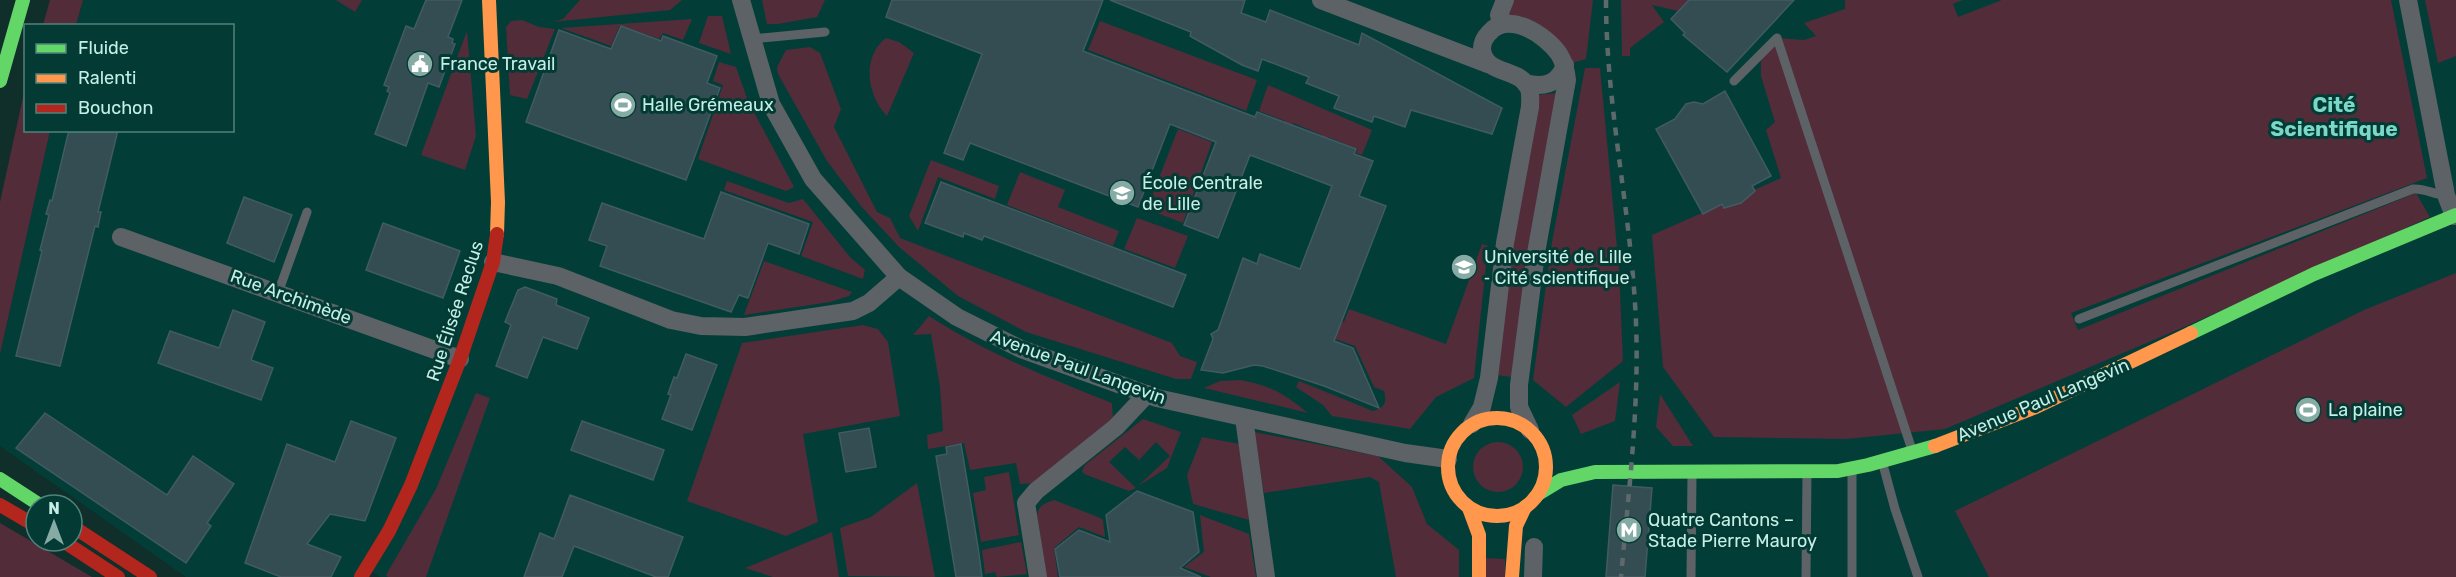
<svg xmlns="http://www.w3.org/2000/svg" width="2456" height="577" font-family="Rubik,sans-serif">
  <rect width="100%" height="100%" fill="#102e2a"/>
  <polygon fill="#023e37" points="83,0 2456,0 2456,577 380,577 364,566 354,577 186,577 0,446 0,354 50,131 232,130 232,26 76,25"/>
  <g fill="#522c39">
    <polygon points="50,0 83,0 76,25 43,25"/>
    <polygon points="336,0 362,0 355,12"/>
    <polygon points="580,0 682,0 670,10 553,22 563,19"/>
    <polygon points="762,0 825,0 817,17 778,24 767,24"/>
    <polygon points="1505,0 1593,0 1586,59 1565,65 1560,56 1506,23"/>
    <polygon points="1621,0 1689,0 1678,11 1652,5 1664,22 1630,48 1630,56 1622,56"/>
    <polygon points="1845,0 1963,0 1953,4 1958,17 2002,0 2391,0 2427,178 2071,313 2078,330 2416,193 2430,217 2191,324 1945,429 1846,439 1714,437 1663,367 1652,235 1781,178 1766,130 1775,122 1761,76 1761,51 1777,38 1804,40 1816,36 1804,23 1845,9"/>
    <polygon points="2425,0 2456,0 2456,56 2438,63"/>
    <polygon points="708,16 722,16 731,54 699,43"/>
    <polygon points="692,19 683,40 663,33 659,39 620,25 611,46 561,28"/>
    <polygon points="522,20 539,27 555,29 527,99 510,95 506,27 511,21"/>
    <polygon points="1100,21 1257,80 1246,111 1088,50"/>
    <polygon points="467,31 476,136 465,170 421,155"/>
    <path d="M886,38l13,4 15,11 -27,63c-20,-20 -26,-59 -1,-78z"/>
    <polygon points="810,47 820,53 841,109 834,127 877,212 890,218 900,238 1172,343 1180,356 1197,362 1191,379 1176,379 1026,332 958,296 899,247 861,206 827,161 778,74 777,67 786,50"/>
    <polygon points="719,62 736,67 748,101 794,187 786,191 698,159 723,85 713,81"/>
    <polygon points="1585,68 1600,68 1619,268 1623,361 1566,407 1533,380 1552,242"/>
    <polygon points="1268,85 1372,130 1362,155 1356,153 1358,149 1328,137 1326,142 1320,140 1322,135 1293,123 1290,128 1284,125 1285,121 1259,111"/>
    <polygon points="25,88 26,130 50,131 0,354 0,202"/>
    <polygon points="1558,93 1512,377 1496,375 1515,227 1538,95"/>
    <polygon points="1178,129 1212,142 1183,223 1147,209"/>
    <polygon points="931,160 999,186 995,199 938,177 918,231 909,216"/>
    <polygon points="1020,172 1065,190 1058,207 1119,231 1113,246 1007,205"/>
    <polygon points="727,181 789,203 803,199 850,257 865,270 863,279 801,256 813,222 724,190"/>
    <polygon points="1137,218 1188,236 1175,268 1124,249"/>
    <path d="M1482,244l6,2 -14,132 -38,19 -26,32 -78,-13 -9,-11 -27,-18 3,-6 74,30c12,-3 14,-9 11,-20l-10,-4 -19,-41 -58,-20 -11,-26 58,22 5,-13 97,35z"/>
    <polygon points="764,261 852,292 849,296 830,302 744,315"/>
    <polygon points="2456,273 2456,577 1989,577 1955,511 2364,310"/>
    <path d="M929,316c57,37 120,62 183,87l1,14 -4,6 -75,60 -14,1 -4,-21 -46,7 -6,-27 -36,6 -1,-14 16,-4 -3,-44 -9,-53 -18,1z"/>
    <polygon points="863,325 878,329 888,342 900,416 803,434 818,522 786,536 687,501 742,343"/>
    <path d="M1240,380c32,6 43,13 68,33l-104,-25 16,-7z"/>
    <polygon points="1620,382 1615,421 1581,434 1572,415"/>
    <polygon points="476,393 490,398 426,577 388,577 386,575 436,489"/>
    <polygon points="1660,394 1693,446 1673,446 1656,427"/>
    <polygon points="1143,419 1181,432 1167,468 1138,486 1170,456 1156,442 1139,460 1125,447 1109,462 1136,488 1129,491 1084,474 1082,471 1085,465"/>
    <polygon points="1254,432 1378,456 1412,487 1427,524 1459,550 1459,577 1396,577 1379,482 1370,477 1264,493"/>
    <polygon points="1202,437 1240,444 1249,520 1193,504 1187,475"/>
    <circle cx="1498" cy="467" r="25"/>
    <polygon points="1009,472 1019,535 981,542 973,493 986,490 984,477"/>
    <polygon points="917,483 935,577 848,576 840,528 871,517"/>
    <path d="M1054,500l44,17 5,3 2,17 -26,-10 -25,21 4,29h-12l-9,-62c2,-10 8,-12 17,-15z"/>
    <polygon points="1200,515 1249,534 1256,577 1211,577 1184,567 1204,552"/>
    <polygon points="0,523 92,577 0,577"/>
    <polygon points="832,532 839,577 773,577 745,568"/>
    <polygon points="1021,542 1027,574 997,577 995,572 985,574 982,550"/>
    <polygon points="1485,558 1505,559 1505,577 1485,577"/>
  </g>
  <g fill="#334d53" stroke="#425b62" stroke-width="1.5">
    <polygon points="426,0 462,0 448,37 453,39 452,43 455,44 439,87 428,83 406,146 375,134 390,93 387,91 389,87 384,85 406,26 414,29"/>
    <polygon points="892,0 1103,0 1083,51 1255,117 1257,112 1356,149 1354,154 1373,161 1359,196 1386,206 1334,341 1353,348 1379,408 1324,386 1263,366 1254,365 1223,373 1201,370 1213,339 1211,334 1218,330 1243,258 1257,264 1260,254 1300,269 1332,186 1250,155 1218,238 1184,225 1216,142 1170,124 1138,207 970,143 963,160 944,153 982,54 886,17"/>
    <polygon points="1110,0 1245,0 1241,13 1266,22 1270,10 1359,45 1362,33 1502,108 1492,134 1411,110 1405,127 1374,116 1372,122 1334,108 1339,96 1306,83 1309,77 1262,59 1258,71 1242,65 1190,36 1191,32"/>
    <polygon points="1689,0 1794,0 1727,72 1683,35 1685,33 1671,19"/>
    <polygon points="621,26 661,41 663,36 717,56 707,83 720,88 686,180 526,122 559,30 611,49"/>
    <polygon points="1725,91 1771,176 1752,186 1755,191 1741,203 1724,208 1722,204 1703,214 1656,129 1675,119 1686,104 1694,102 1703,104"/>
    <polygon points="69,130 118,130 98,212 101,212 98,227 95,226 60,366 16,356 42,251 40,250 49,215 46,214 50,200 52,201"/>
    <polygon points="941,182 1186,275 1173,307 984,236 982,240 964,233 963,237 925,223"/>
    <polygon points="721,192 809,224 799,254 768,243 748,298 739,295 731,312 600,266 607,246 589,240 602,203 704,239"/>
    <polygon points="244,197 292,215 274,262 227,243"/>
    <polygon points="383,223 460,251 443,298 366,270"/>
    <polygon points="525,287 557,299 556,305 589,318 577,349 543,337 527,378 496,366 511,325 505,322 518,290"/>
    <polygon points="233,310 265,322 251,360 273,368 261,400 158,363 170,331 219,348"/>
    <polygon points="686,354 717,365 692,430 662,419 671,395 668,394 674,377 677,378"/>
    <polygon points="45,413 167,495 193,456 234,484 207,523 211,526 186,563 16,448"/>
    <polygon points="351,421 396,438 365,521 330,514 307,544 341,557 331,577 281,577 245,563 287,444 335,462"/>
    <polygon points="582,421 664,450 653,480 571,450"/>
    <polygon points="869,428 876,467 846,472 839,433"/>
    <polygon points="961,444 978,547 982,577 956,577 936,456 947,454 946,447"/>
    <polygon points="1613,485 1652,488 1645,577 1606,577"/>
    <polygon points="1137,491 1193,512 1199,552 1180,568 1201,577 1060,577 1055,549 1079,530 1110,542 1106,515"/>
    <polygon points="570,495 683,537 668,577 656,577 574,546 562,577 524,577 540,533 554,539"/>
  </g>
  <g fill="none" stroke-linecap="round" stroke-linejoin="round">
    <g stroke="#5c6266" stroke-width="9">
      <polyline points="751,39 825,32"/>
      <polyline points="1734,81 1777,38 1912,450"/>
      <polyline points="278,293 307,212"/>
      <path d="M2079,319l334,-130c12,-1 21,6 33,6"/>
      <polyline points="1882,461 1895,509 1918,577"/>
      <polyline points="1691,577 1692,472"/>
      <polyline points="1806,577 1807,472"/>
      <polyline points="1852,577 1852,469"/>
    </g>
    <g stroke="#5c6266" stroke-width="18">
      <polyline points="741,0 771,104 813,179 899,277 957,317 1021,349 1157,398 1405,453 1448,459"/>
      <polyline points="1321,0 1488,64"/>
      <polyline points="1505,0 1499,15 1500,19 1506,23"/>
      <polyline points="2408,0 2446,195 2454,216"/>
      <path d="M1525,83c19,5 33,1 40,-18"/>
      <polyline points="121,237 460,359"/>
      <polyline points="493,262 558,276 671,320 701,326 745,327 853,311 869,303 899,277"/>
      <polyline points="1244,418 1266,577"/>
      <path d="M1472,424l10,-17 7,-29 16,-135 25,-136c0,-6 1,-13 -1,-18 -8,-22 -45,-13 -47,-40 0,-6 3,-12 7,-16 19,-23 57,2 70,21 5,8 7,16 8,26l-31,173 -17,132v22l11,23"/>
      <polyline points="1038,577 1026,503 1036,491 1116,427 1147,394"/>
      <polyline points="1533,577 1534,547"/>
    </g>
    <g stroke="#63d668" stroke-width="14">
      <polyline points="0,81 23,0"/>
      <polyline points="2191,333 2314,274 2456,215"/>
      <polyline points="0,479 40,505"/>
      <polyline points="1538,494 1561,480 1595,472 1838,471 1868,465 1935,446"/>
    </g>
    <g stroke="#ff974d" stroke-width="14">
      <polyline points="489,0 498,202 497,234"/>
      <circle cx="1497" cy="467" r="49"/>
      <polyline points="1935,446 2036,407 2191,333"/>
      <polyline points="1469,508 1479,535 1479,577"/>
      <polyline points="1512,577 1516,526 1525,507"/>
    </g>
    <g stroke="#b3261e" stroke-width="14">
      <polyline points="0,505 36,526"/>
      <polyline points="72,526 150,577"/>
      <polyline points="63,541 118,577"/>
      <polyline points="361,577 389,531 411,485 460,359 493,262 497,234"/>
    </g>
    <path stroke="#5d6a6b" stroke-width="4.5" stroke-dasharray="8 8" stroke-linecap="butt" d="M1606,0c0,102 23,202 29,304 6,91 -6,182 -14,273"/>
  </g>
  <defs>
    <g id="civic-disc" transform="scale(1.35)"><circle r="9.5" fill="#85aba4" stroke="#033b34"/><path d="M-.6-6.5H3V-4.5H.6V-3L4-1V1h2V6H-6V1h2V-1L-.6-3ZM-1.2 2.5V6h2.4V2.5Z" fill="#fff"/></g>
    <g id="stadium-disc" transform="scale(1.35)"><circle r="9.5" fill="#85aba4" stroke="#033b34"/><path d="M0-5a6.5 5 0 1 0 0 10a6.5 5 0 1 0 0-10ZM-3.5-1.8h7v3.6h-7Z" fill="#fff"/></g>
    <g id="university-disc" transform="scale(1.35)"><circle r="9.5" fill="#85aba4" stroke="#033b34"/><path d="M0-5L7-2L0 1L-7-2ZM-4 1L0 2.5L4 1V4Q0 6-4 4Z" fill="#fff"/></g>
    <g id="metro-disc" transform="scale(1.35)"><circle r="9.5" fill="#85aba4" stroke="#033b34"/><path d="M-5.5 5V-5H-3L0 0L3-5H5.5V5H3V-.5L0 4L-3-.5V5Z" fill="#fff"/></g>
  </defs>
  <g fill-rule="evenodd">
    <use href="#civic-disc" x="420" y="64"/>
    <use href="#stadium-disc" x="623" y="105"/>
    <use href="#university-disc" x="1122" y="193"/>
    <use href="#university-disc" x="1464" y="267"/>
    <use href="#stadium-disc" x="2308" y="410"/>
    <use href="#metro-disc" x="1629" y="530"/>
  </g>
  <g text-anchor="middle" stroke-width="6" stroke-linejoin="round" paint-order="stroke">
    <g font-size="18" fill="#c4efe6" stroke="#033b34" text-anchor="start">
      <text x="440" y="70">France Travail</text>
      <text x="642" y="111">Halle Grémeaux</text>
      <text x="1142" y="189">École Centrale<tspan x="1142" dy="21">de Lille</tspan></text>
      <text x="1484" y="263">Université de Lille<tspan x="1484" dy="21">‐ Cité scientifique</tspan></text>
      <text x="2328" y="416">La plaine</text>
      <text x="1648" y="526">Quatre Cantons –<tspan x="1648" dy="21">Stade Pierre Mauroy</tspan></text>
    </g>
    <g font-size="18" fill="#c4efe6" stroke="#033b34">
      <text transform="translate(291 297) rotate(20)" y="6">Rue Archimède</text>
      <text transform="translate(455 311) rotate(-72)" y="6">Rue Élisée Reclus</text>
      <text transform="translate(1078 367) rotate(20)" y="6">Avenue Paul Langevin</text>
      <text transform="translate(2043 400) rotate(-23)" y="6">Avenue Paul Langevin</text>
    </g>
    <g font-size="21" font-weight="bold" fill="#7bd7c7" stroke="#033b34">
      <text x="2334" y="112">Cité<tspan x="2334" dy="24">Scientifique</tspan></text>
    </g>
  </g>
  <rect x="24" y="24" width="210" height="108" fill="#033b34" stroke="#50837b" stroke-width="1.5"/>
  <rect x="36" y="44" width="30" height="9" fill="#63d668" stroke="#50837b" stroke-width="1.5"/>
  <text x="78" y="54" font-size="18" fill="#c4efe6">Fluide</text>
  <rect x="36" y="74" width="30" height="9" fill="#ff974d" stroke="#50837b" stroke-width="1.5"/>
  <text x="78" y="84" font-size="18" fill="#c4efe6">Ralenti</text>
  <rect x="36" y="104" width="30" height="9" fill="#b3261e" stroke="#50837b" stroke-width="1.5"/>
  <text x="78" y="114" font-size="18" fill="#c4efe6">Bouchon</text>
  <g transform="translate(54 523)"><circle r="28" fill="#033b34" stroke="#50837b" stroke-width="1.5"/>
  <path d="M0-4.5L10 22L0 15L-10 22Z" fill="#85aba4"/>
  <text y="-9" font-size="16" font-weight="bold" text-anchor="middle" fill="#c4efe6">N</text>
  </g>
</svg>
